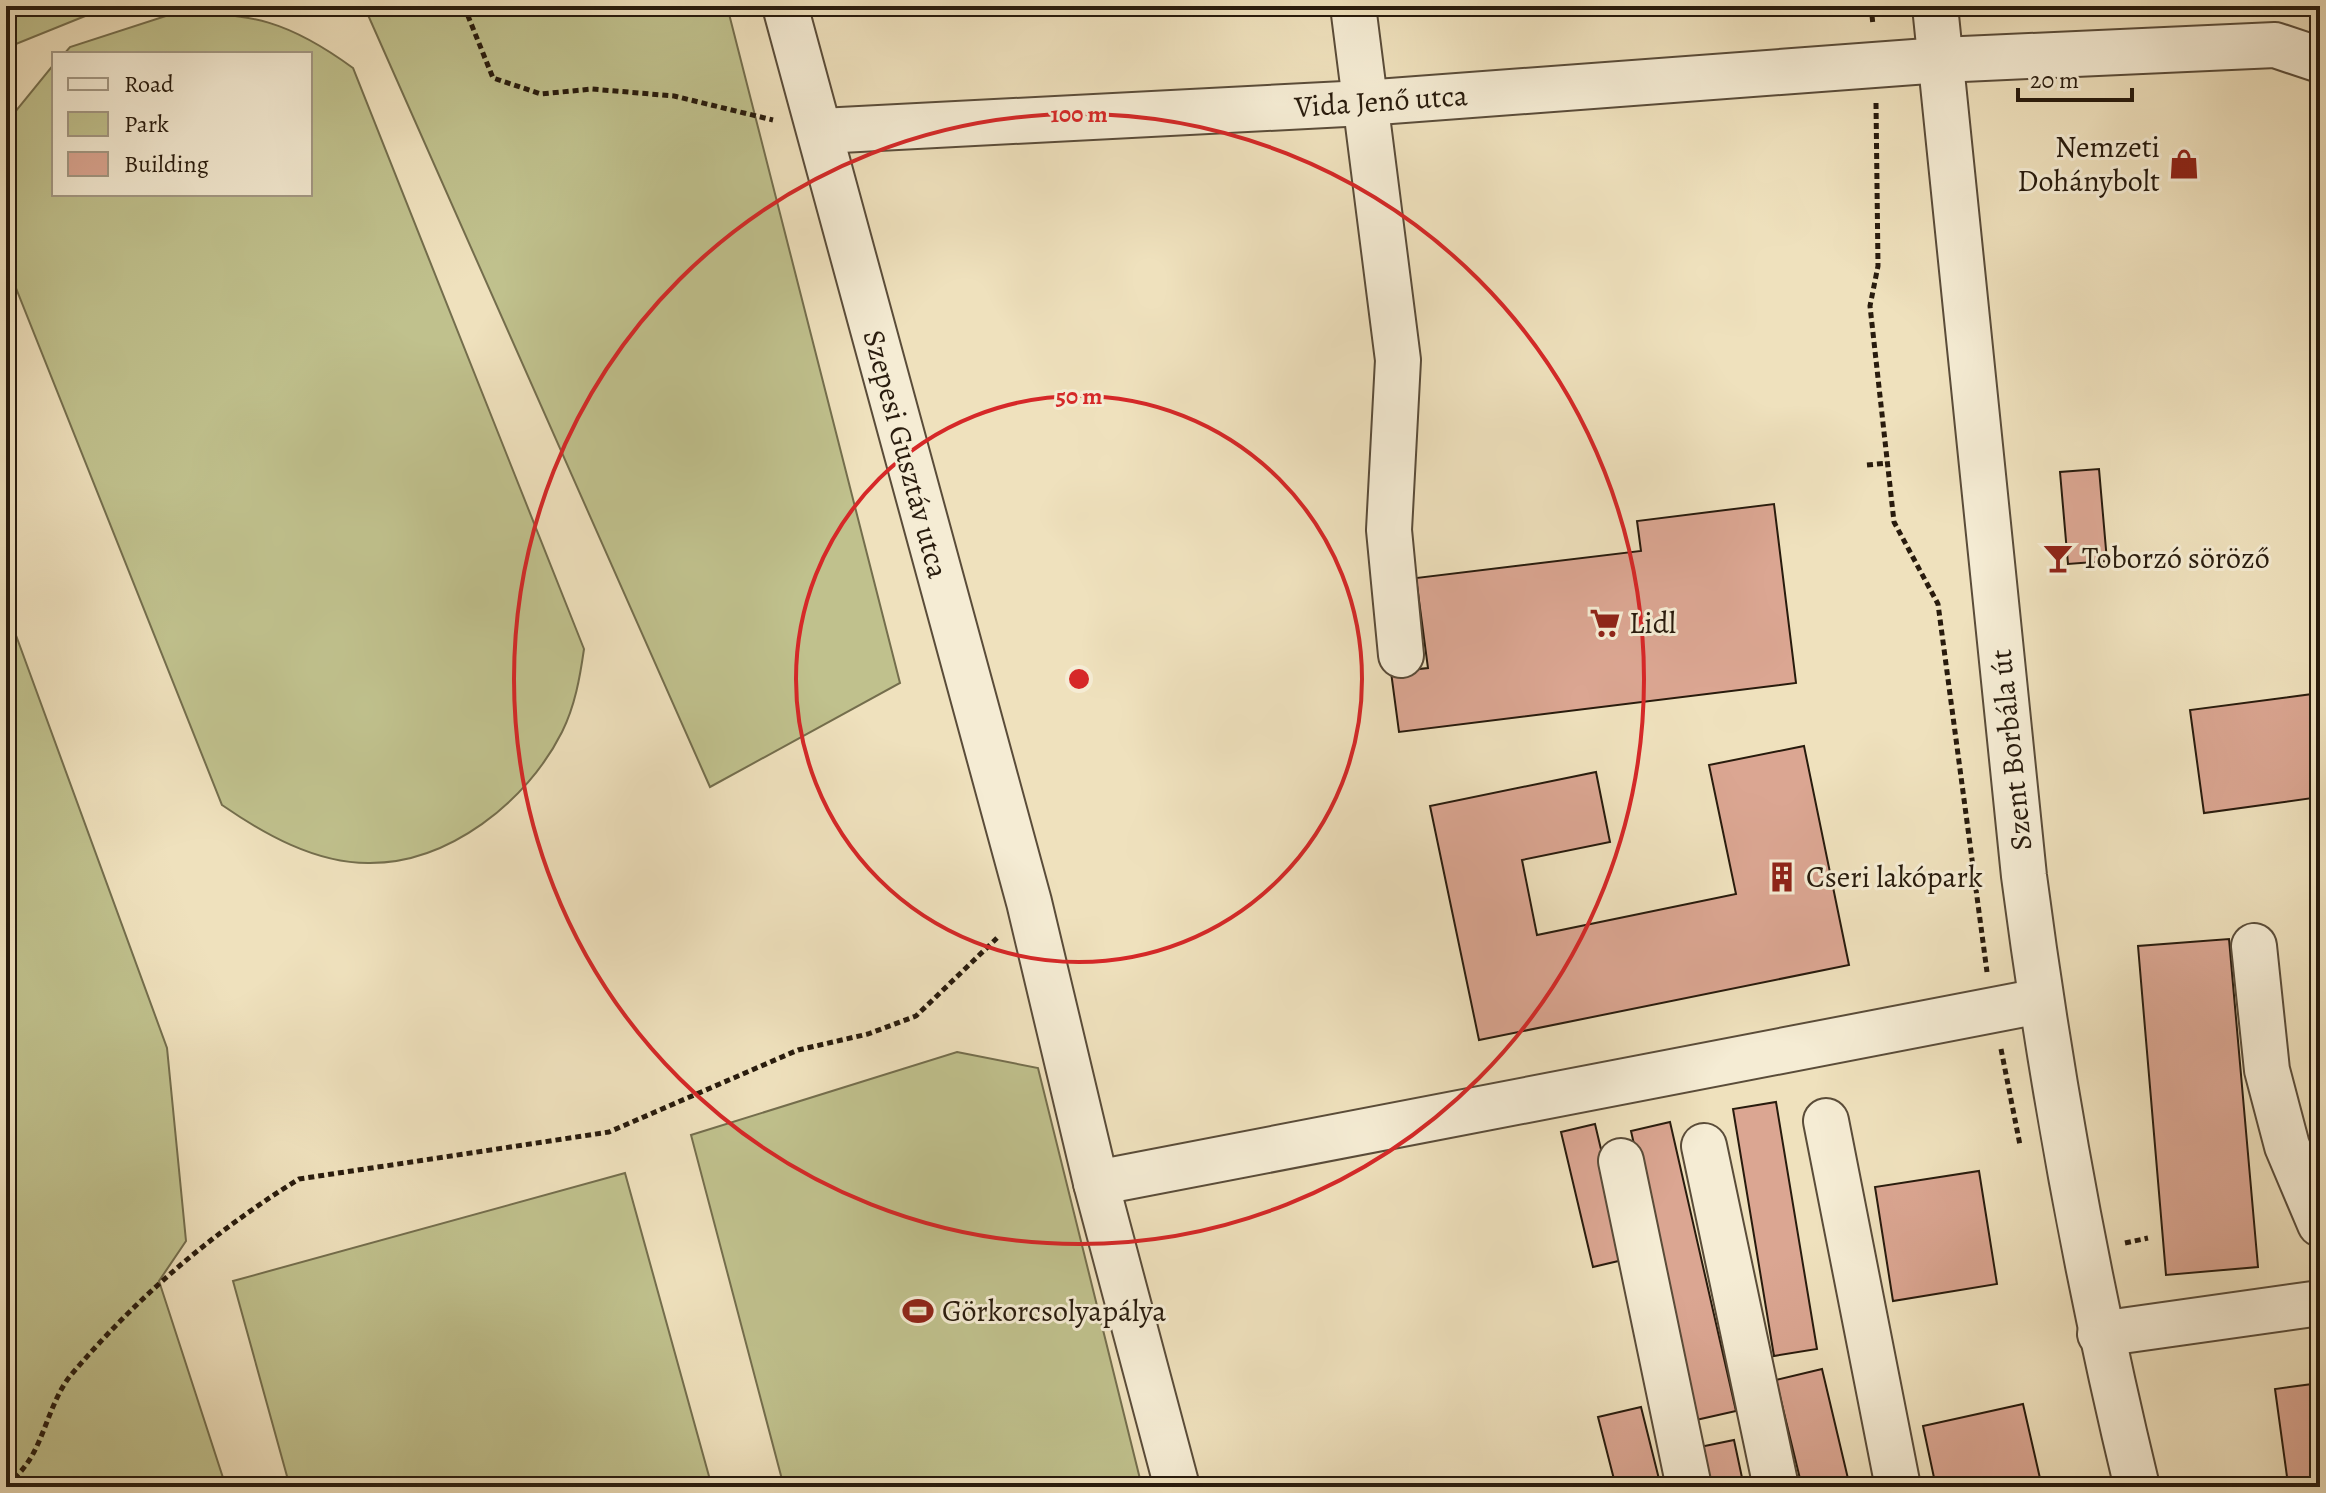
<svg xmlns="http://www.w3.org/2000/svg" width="2326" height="1493" font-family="Alegreya,serif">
  <rect width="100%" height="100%" fill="#efe1bd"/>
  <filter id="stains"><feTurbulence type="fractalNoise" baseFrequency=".0025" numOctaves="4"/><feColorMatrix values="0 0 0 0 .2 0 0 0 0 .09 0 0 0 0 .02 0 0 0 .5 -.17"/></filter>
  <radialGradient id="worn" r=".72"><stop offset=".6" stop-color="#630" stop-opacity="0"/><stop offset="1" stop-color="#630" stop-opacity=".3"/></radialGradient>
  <g fill="#c0c18d" stroke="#746e4d" stroke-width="2">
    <polygon points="6,6 110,6 6,48"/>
    <polygon points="364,6 727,6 900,683 710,787"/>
    <path d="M175,13c77,-1 115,9 178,55l231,581c-4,28 -9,57 -22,83 -35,70 -114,132 -194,131 -53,0 -104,-29 -146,-58l-216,-542v-140l48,-59v130h256v-140h-246l6,-7z"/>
    <polygon points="6,608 167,1048 186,1241 159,1281 226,1487 6,1487"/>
    <polygon points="957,1052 1038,1068 1142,1487 784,1487 691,1135"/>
    <polygon points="625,1173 712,1487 290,1487 233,1281"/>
  </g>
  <g fill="#dba692" stroke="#281b0d" stroke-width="2">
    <polygon points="2099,469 2107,561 2068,564 2060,472"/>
    <polygon points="1774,504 1796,683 1399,732 1391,672 1428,668 1416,578 1641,551 1637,521"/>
    <polygon points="2320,693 2320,797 2204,813 2190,710"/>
    <polygon points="1804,746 1849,965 1479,1040 1430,806 1596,772 1610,842 1522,860 1537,935 1736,894 1709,765"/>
    <polygon points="2229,939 2258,1267 2166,1275 2138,946"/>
    <polygon points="1776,1102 1817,1349 1774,1356 1733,1109"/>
    <polygon points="1670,1122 1736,1411 1696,1420 1631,1131"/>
    <polygon points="1595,1124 1627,1259 1593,1267 1561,1132"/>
    <polygon points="1979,1171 1997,1284 1893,1301 1875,1187"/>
    <polygon points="1822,1369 1850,1487 1802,1487 1776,1380"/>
    <polygon points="2320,1383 2320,1480 2288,1484 2275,1389"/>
    <polygon points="2023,1404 2042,1487 1936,1487 1923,1426"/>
    <polygon points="1641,1407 1661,1487 1616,1487 1598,1417"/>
    <polygon points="1734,1440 1744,1487 1698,1487 1690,1449"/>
  </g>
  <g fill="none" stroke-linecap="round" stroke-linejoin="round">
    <g stroke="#5a4c39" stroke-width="48">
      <g id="minor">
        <polyline points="785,6 1029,902 1096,1183 1177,1487"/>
        <polyline points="1353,6 1398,360 1389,530 1401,655"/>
        <path d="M1935,6l89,870c27,206 64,409 113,611"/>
        <polyline points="821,131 1364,103 1941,60 2275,45 2320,60"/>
        <polyline points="2254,946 2267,1070 2287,1146 2320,1224"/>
        <polyline points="1826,1121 1898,1487"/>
        <polyline points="1704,1146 1776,1487"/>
        <polyline points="1621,1161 1689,1487"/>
        <polyline points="1096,1183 2040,1001"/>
        <polyline points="2100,1334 2320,1303"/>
      </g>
    </g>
    <g stroke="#281b0d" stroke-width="5" stroke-dasharray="6 4" stroke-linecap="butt">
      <polyline points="464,6 493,78 541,94 592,89 674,96 773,120"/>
      <polyline points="1871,6 1873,25"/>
      <polyline points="1876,103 1878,266 1870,306 1894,522 1938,604 1987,972"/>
      <polyline points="1867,465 1887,463"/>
      <polyline points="2001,1049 2020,1145"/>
      <polyline points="2125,1243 2148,1238"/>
      <path d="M6,1484c38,-24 38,-76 65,-109 66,-78 142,-143 228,-196l310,-47 189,-82 70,-16 48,-18 81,-78"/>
    </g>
    <use href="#minor" stroke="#f5ecd4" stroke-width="44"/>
  </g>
  <g fill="none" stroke="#d62828" stroke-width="4">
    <circle cx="1079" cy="679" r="283"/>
    <circle cx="1079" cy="679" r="565"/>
  </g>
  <defs>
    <g id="shop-bare" transform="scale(2.4)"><path d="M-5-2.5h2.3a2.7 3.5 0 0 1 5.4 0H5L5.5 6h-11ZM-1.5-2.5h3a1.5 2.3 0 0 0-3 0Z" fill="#8f2418" stroke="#f5ecd4" stroke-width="2.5" paint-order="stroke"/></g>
    <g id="bar-bare" transform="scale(2.4)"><path d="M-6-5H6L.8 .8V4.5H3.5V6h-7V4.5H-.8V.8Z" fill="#8f2418" stroke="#f5ecd4" stroke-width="2.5" paint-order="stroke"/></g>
    <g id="supermarket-bare" transform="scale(2.4)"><path d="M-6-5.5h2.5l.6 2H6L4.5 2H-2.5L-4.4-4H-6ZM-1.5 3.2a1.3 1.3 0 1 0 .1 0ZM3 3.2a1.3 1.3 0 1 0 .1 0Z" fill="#8f2418" stroke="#f5ecd4" stroke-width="2.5" paint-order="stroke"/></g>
    <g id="building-bare" transform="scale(2.4)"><path d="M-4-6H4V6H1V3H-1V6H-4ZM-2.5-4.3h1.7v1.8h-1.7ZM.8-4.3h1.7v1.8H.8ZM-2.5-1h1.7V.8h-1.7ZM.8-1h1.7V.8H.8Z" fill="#8f2418" stroke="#f5ecd4" stroke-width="2.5" paint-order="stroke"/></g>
    <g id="stadium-bare" transform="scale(2.4)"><path d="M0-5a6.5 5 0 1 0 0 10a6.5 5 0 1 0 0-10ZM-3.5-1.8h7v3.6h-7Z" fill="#8f2418" stroke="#f5ecd4" stroke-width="2.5" paint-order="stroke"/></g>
  </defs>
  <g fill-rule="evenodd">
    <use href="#shop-bare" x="2184" y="164"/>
    <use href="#bar-bare" x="2058" y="558"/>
    <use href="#supermarket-bare" x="1605" y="623"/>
    <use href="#building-bare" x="1782" y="877"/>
    <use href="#stadium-bare" x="918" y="1311"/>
  </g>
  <g text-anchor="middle" stroke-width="6" stroke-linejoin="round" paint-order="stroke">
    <g font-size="30" fill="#281b0d" stroke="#f5ecd4">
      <text transform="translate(1381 101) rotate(-4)" y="10">Vida Jenő utca</text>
      <text transform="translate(906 454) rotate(75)" y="10">Szepesi Gusztáv utca</text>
      <text transform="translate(2011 750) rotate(-96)" y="10">Szent Borbála út</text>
    </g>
    <g font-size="30" fill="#281b0d" stroke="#f5ecd4" text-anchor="start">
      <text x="2160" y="157" text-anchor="end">Nemzeti<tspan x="2160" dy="34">Dohánybolt</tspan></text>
      <text x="2082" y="568">Toborzó söröző</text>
      <text x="1629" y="633">Lidl</text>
      <text x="1806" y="887">Cseri lakópark</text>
      <text x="942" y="1321">Görkorcsolyapálya</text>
    </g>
  </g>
  <circle cx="1079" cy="679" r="12" fill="#d62828" stroke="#f5ecd4" stroke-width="4"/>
  <g font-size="24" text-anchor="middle" font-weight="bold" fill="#d62828" stroke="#f5ecd4" stroke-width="6" stroke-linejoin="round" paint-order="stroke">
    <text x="1079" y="122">100 m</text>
    <text x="1079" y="404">50 m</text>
  </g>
  <rect width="2326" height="1493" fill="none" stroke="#efe1bd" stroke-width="32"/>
  <rect x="8" y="8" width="2310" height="1477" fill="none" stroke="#281b0d" stroke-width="4"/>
  <rect x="16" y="16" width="2294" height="1461" fill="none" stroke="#281b0d" stroke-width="2"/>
  <rect x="52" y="52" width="260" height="144" fill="#f5ecd4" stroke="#a39884" stroke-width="2"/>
  <rect x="68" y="78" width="40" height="12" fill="#f5ecd4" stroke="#a39884" stroke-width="2"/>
  <text x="124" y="92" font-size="24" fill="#281b0d">Road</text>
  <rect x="68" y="112" width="40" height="24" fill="#c0c18d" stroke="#a39884" stroke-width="2"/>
  <text x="124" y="132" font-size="24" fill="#281b0d">Park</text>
  <rect x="68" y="152" width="40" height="24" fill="#dba692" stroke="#a39884" stroke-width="2"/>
  <text x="124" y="172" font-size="24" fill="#281b0d">Building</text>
  <path d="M2018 88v12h114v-12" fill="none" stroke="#281b0d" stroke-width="4"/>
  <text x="2030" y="88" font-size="24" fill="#281b0d" stroke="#f5ecd4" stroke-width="6" paint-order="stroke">20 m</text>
  <rect width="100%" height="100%" filter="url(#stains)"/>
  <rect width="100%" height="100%" fill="url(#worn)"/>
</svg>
